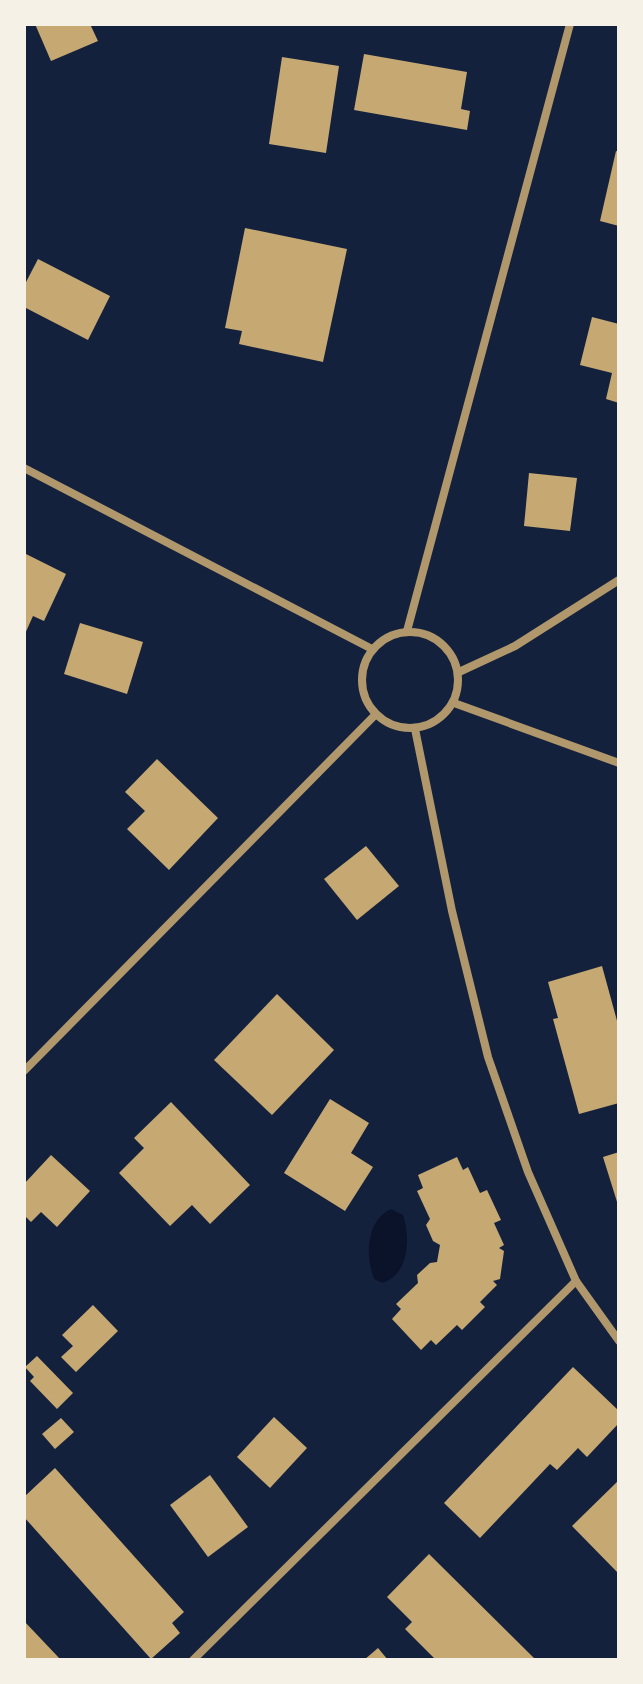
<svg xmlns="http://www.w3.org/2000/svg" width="643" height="1684" font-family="'Sofia Sans Condensed',sans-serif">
  <rect width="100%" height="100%" fill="#14213d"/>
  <path fill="#0b132b" d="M391,1209l12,6c8,23 6,60 -21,68l-8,-4c-9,-24 -8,-58 17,-70z"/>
  <g fill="#c6a872">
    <polygon points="35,24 90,24 98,41 51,61"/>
    <polygon points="364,54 467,72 461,109 470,111 467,130 354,110"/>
    <polygon points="282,57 339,66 326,153 269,144"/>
    <polygon points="616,151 619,152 619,226 600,221"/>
    <polygon points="245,228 347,249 323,362 239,344 242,331 225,328"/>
    <polygon points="38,259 110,296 88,340 24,307 24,286"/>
    <polygon points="592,317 619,324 619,403 606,399 612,373 580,365"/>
    <polygon points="529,473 577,478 570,531 524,526"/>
    <polygon points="24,553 66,574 44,621 33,616 24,636"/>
    <polygon points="80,623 143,642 127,694 64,674"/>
    <polygon points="157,759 218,818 169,870 127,829 145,811 125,792"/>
    <polygon points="366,846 399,886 357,920 324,879"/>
    <polygon points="602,966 619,1028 619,1103 579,1114 553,1019 558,1018 548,982"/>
    <polygon points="277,994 334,1050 272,1115 214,1060"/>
    <polygon points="330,1099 369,1123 351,1153 373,1167 345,1211 284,1173"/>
    <polygon points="171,1102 250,1185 210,1224 192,1205 170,1226 119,1173 144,1148 134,1138"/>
    <polygon points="619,1152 619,1205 618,1205 603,1157"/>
    <polygon points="51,1155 90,1191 57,1227 41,1212 31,1222 24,1215 24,1184"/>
    <polygon points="457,1157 463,1170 468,1167 480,1193 487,1190 501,1220 494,1223 504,1245 499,1248 504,1251 500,1279 493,1281 497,1285 480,1302 485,1307 462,1330 457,1325 436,1345 431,1340 421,1350 392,1319 401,1309 396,1304 418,1283 417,1275 430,1263 437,1262 440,1245 433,1241 426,1225 430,1219 417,1191 423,1188 418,1175"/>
    <polygon points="93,1305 118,1331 76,1372 61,1357 73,1346 62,1335"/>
    <polygon points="37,1356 73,1393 57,1409 30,1381 34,1377 25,1367"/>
    <polygon points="573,1367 619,1411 619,1423 587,1457 578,1448 557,1470 550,1464 480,1538 444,1503"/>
    <polygon points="274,1417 307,1448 270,1488 237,1457"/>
    <polygon points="61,1418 74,1432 55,1449 42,1434"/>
    <polygon points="55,1468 184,1612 172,1623 180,1633 151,1659 24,1517 24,1497"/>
    <polygon points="210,1475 248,1527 208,1557 170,1505"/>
    <polygon points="619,1480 619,1574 572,1526"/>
    <polygon points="429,1554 536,1660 436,1660 405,1629 412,1622 387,1597"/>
    <polygon points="24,1621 61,1660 24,1660"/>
    <polygon points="378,1648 388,1660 364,1660"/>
  </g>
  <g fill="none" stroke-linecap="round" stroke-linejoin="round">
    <g stroke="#b1986c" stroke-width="8">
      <polyline points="24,468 372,649"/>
      <polyline points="407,631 570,24"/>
      <circle cx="410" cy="680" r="48"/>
      <polyline points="459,672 515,646 619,580"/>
      <polyline points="454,703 619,763"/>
      <polyline points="415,729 452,911 488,1057 528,1172 576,1281 619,1341"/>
      <polyline points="24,1071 376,714"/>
      <polyline points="193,1660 576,1281"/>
    </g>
  </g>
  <rect width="643" height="1684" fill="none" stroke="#f6f1e7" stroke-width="52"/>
</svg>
